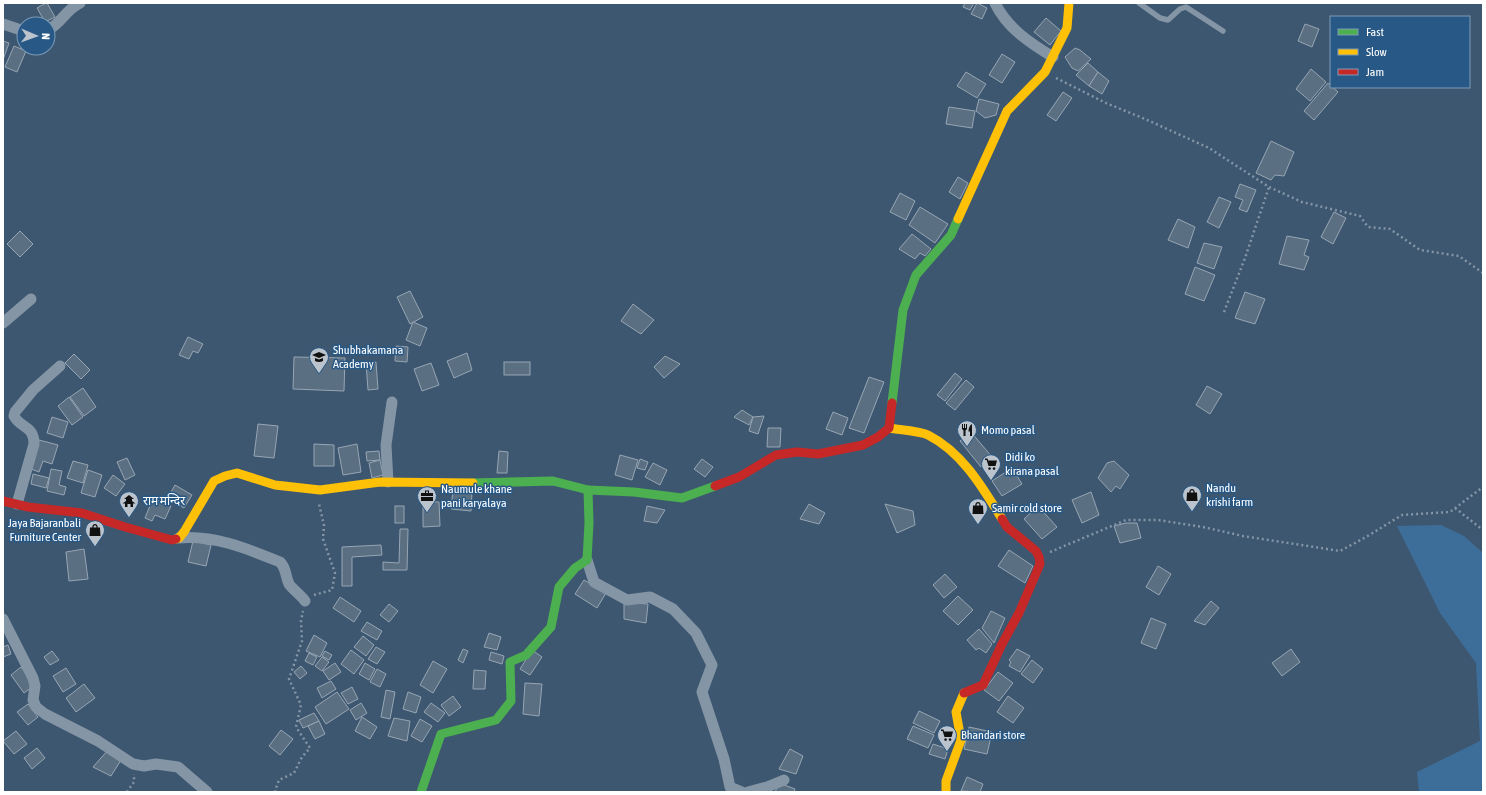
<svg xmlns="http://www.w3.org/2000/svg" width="1486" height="795" font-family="'Asap Condensed','Noto Sans Devanagari',sans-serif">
  <rect width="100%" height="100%" fill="#3d5770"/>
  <polygon fill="#3d6e9a" points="1441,525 1464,536 1483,553 1483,792 1419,792 1417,772 1480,741 1476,663 1440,613 1397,526"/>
  <g fill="#5a6f82" stroke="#97a6b4">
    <polygon points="46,3 47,3 55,17 45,22 37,8"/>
    <polygon points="965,3 974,3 970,10 963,7"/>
    <polygon points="977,3 987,8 982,19 971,14"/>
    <polygon points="1046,18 1061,31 1050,45 1034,32"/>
    <polygon points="1305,24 1319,29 1312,47 1298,41"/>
    <polygon points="3,41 9,43 3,60"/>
    <polygon points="14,46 26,51 17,72 5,67"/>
    <polygon points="1075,48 1080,50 1091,59 1078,71 1072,68 1065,57"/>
    <polygon points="1002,54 1015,62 1002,83 989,75"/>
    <polygon points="1088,63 1098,72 1089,86 1076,75"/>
    <polygon points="1311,69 1326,82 1310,101 1296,89"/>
    <polygon points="966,72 986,84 977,98 957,86"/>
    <polygon points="1098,72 1109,81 1102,94 1089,86"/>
    <polygon points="1328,83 1338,92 1314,120 1304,111"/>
    <polygon points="1063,92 1072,98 1056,121 1047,115"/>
    <polygon points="979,99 999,104 996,115 985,118 976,111"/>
    <polygon points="949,107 975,111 972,128 946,124"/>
    <polygon points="1271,141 1294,152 1284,176 1275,175 1271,180 1256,173"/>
    <polygon points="958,177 968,183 960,199 949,192"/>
    <polygon points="1240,184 1256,190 1247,212 1239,209 1243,200 1235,197"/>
    <polygon points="900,193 915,201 906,220 890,212"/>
    <polygon points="1219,197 1231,202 1219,228 1207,222"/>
    <polygon points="920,207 948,224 935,243 909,225"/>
    <polygon points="1334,212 1346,218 1333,244 1321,237"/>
    <polygon points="1178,219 1195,227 1188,248 1168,240"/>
    <polygon points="20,231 33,244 20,257 7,244"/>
    <polygon points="912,234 931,249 925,256 920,253 915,259 899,249"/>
    <polygon points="1287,236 1309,240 1304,255 1309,257 1304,270 1279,264"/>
    <polygon points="1204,243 1222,247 1214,269 1197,263"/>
    <polygon points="1195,267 1215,275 1204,301 1185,294"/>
    <polygon points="410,291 423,317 410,324 397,297"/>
    <polygon points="1245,292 1265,299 1255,324 1235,318"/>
    <polygon points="633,304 654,320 641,334 621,321"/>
    <polygon points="413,322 427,328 420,346 406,340"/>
    <polygon points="188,337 203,344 198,353 193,351 189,359 179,355"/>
    <polygon points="396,346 408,347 407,362 395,361"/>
    <polygon points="467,353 472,370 454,378 447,361"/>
    <polygon points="74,354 90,370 81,379 65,363"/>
    <polygon points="665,356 680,364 664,378 654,367"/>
    <polygon points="294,357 345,358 344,391 293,389"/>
    <polygon points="376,362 378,389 368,390 366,363"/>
    <rect x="504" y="362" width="26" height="13"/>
    <polygon points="431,363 439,385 422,391 414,369"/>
    <polygon points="955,373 962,379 945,401 937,395"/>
    <polygon points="869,377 884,382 864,433 849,428"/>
    <polygon points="966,380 974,387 955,410 946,403"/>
    <polygon points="1207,386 1222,394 1210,414 1196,405"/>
    <polygon points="83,388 96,407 84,416 70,397"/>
    <polygon points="69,397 83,417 72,425 58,406"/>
    <polygon points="742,410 753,417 749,425 734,417"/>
    <polygon points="833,412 848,418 842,435 826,429"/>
    <polygon points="764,416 758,434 749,431 753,417"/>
    <polygon points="52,417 68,422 63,438 47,433"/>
    <polygon points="258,424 278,426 274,458 254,456"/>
    <polygon points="768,428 781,428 780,447 767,447"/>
    <polygon points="971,432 992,457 981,467 960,441"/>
    <polygon points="39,440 58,445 52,464 43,461 39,472 31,469"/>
    <polygon points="314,444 334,445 334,466 314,466"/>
    <polygon points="357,444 361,472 343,475 338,448"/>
    <polygon points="379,451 380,460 367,461 366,452"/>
    <polygon points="499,451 508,452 507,473 497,473"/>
    <polygon points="620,455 638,460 632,480 615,475"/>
    <polygon points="127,458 135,475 125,480 117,462"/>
    <polygon points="640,459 648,462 645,470 637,468"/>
    <polygon points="702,459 713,467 705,477 694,469"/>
    <polygon points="380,460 383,475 372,478 369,463"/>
    <polygon points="73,461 88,465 83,483 67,478"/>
    <polygon points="1114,461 1129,475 1120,489 1116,486 1111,492 1098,478 1107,463"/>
    <polygon points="653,463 667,470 660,485 645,477"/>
    <polygon points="1012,468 1022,484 1002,496 992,481"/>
    <polygon points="51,469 62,471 59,485 66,487 64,495 47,491"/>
    <polygon points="88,470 102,475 95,497 81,493"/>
    <polygon points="33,474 49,478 46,488 31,484"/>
    <polygon points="113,475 125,484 116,496 104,488"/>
    <polygon points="175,485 192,495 184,508 167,499"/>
    <polygon points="453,490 472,491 471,511 451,509"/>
    <polygon points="1091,492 1099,515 1082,523 1072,500"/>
    <polygon points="153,498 171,506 165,519 155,515 152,521 145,518"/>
    <polygon points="423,502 439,502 440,526 423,527"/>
    <polygon points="809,504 825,513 819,524 800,519"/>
    <polygon points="885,504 913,511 915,525 897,533"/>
    <rect x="395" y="506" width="9" height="17"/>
    <polygon points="647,506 665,510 657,523 644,521"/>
    <polygon points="1038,506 1057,527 1042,539 1024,519"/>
    <polygon points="1126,523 1137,523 1141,538 1120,543 1114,526"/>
    <polygon points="400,529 408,529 407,570 383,570 383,562 399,563"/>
    <polygon points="193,541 211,545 206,566 188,562"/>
    <polygon points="381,545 382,555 352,557 352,586 342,586 342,547"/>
    <polygon points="84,549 88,579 69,581 66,552"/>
    <polygon points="1009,550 1033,566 1025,583 998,566"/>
    <polygon points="1158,566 1171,574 1159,595 1146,587"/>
    <polygon points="945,574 957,587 944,598 933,585"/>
    <polygon points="584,580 606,593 597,608 575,594"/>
    <polygon points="958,596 973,610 958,625 943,611"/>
    <polygon points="340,597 361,611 354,622 333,608"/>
    <polygon points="1211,601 1219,608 1205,625 1194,621"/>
    <polygon points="624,602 648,604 646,623 624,619"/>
    <polygon points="389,604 398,611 389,622 380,615"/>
    <polygon points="991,611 1005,618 994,643 982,628"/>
    <polygon points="1151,618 1166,624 1156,649 1141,643"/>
    <polygon points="367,622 382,631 377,640 361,631"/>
    <polygon points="979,629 992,644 986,653 979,648 976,650 967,640"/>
    <polygon points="489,633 501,637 497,650 484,647"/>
    <polygon points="314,635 327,643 320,657 306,651"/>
    <polygon points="363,636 374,645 366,656 354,647"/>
    <polygon points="8,645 11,654 3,657 3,647"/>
    <polygon points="376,647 385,652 377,664 368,659"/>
    <polygon points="463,649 468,651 463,663 458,660"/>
    <polygon points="1017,649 1030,656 1020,672 1009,666 1011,662 1009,660"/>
    <polygon points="1291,649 1300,662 1282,676 1272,663"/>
    <polygon points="351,650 364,660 354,674 341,664"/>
    <polygon points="532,650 542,657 530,675 520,669"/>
    <polygon points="52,651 59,660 50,665 44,657"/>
    <polygon points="325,651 332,655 329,660 322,656"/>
    <polygon points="491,652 504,656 502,664 489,660"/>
    <polygon points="309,653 317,657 313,665 305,661"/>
    <polygon points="322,657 329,662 322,671 315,666"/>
    <polygon points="1032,660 1043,669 1033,683 1021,674"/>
    <polygon points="433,661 447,669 433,693 420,685"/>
    <polygon points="335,663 341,672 329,680 323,671"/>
    <polygon points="365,663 375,669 369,680 359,674"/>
    <polygon points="301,666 307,673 300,679 294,672"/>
    <polygon points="21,667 35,685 24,693 11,675"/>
    <polygon points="66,668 76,684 63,692 53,676"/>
    <polygon points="377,669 386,674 380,687 370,682"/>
    <polygon points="474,670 486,671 485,689 473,689"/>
    <polygon points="998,672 1013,683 999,701 984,690"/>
    <polygon points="331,681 336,689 322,698 317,688"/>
    <polygon points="525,683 542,684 539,716 523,714"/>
    <polygon points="84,684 95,698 76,712 66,698"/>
    <polygon points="352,687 358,699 348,704 341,693"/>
    <polygon points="386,690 395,692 390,719 381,717"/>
    <polygon points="337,692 349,709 326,724 315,707"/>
    <polygon points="408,692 421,697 416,713 403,709"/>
    <polygon points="453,696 461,707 449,716 441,705"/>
    <polygon points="1008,696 1024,708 1013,723 997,712"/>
    <polygon points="361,703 367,713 356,720 350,710"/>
    <polygon points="431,703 445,713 438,722 424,712"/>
    <polygon points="28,704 38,717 28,725 17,712"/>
    <polygon points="919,711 940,721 934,733 913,723"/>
    <polygon points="314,713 319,721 303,728 299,720"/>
    <polygon points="362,717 377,727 370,739 355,731"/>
    <polygon points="394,718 410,721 407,741 388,736"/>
    <polygon points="420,719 432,726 422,742 411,736"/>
    <polygon points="319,721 325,734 315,739 308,726"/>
    <polygon points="913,726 934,735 928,748 907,739"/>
    <polygon points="969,727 992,732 987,754 964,749"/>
    <polygon points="281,730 293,739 280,755 269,746"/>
    <polygon points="16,731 27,744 14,754 3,741"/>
    <polygon points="933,744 948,749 945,759 929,754"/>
    <polygon points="37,748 45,758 32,769 24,758"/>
    <polygon points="790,749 803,756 796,774 779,769"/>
    <polygon points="108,750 121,760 111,776 93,767"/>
    <polygon points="967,777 983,784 980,792 961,791"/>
    <polygon points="779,783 795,789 794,792 775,792"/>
  </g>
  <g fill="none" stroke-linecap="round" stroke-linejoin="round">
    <g stroke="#8495a6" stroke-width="2.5" stroke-dasharray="2 3" stroke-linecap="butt">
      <polyline points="1056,78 1106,103 1145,119 1209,148 1269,187 1302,202 1360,216 1368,227 1390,229 1420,250 1459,256 1483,273"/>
      <polyline points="1224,312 1245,258 1269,187"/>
      <polyline points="1455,508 1483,530"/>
      <polyline points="1050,552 1126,520 1158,520 1203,527 1243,536 1340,551 1366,537 1402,515 1450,512 1483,487"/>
      <polyline points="314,595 332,590 335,573 323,539 324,525 319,504"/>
      <polyline points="127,792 134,782 134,774"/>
      <polyline points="276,792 275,791 279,780 294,773 302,757 310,748 296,727 301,705 289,679 302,641 301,621 303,611"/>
    </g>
    <polyline stroke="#8495a6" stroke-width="5.5" points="1139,3 1160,18 1168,20 1180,9 1186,7 1223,31"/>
    <g stroke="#8495a6" stroke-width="11">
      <path d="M995,3c12,25 35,40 58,54"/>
      <polyline points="3,24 24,31"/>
      <path d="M48,30c14,-7 17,-20 32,-27"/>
      <polyline points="3,323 31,299"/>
      <polyline points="388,482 386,445 392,402"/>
      <path d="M17,504l17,-60c0,-19 -13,-15 -20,-28l1,-4 18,-22 27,-24"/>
      <path d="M179,538c36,-3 69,11 101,24 7,7 5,14 9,22 4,6 12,11 16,17"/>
      <polyline points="587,560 594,582 627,600 650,597 673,609 696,633 712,665 702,692 724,759 730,787 742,792"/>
      <polyline points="3,619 33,678 35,686 33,700 36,707 45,714 98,741 133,764 144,766 156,764 178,767 207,792"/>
      <polyline points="748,792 767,787 784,780"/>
    </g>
    <g stroke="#4caf50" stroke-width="9">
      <polyline points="892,403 903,310 916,275 951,235 958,219"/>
      <polyline points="473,483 553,481 588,490 634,492 682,498 715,486"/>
      <polyline points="421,792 441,734 496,720 511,701 510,662 526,655 551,627 559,587 575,568 587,560 589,523 588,490"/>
    </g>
    <g stroke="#ffc107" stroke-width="9">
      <polyline points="958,219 1007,111 1045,72 1067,28 1069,3"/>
      <path d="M889,428c10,2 31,3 39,7 34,17 55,53 74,84"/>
      <polyline points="176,539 179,538 184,532 214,481 225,476 237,473 275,485 320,490 380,482 473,483"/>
      <polyline points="946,792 946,781 961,740 956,712 964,693"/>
    </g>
    <g stroke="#c62828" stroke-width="9">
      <polyline points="715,486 739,477 776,455 797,452 818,454 863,445 878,437 889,428 892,403"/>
      <polyline points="3,501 28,507 82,513 125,527 172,540 176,539"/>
      <polyline points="964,693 983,685 1002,644 1019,613 1040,564 1039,557 1036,551 1007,527 1002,519"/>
    </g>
  </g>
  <defs>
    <g id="school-pin" transform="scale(1)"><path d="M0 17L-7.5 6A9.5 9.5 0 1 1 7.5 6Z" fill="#bbc4cd" stroke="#285885"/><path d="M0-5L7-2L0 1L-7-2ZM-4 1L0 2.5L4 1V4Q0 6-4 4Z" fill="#111"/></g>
    <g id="restaurant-pin" transform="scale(1)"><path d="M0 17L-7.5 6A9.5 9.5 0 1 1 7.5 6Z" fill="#bbc4cd" stroke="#285885"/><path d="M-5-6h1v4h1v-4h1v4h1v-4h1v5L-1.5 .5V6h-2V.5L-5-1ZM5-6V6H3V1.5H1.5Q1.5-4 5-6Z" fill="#111"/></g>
    <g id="supermarket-pin" transform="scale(1)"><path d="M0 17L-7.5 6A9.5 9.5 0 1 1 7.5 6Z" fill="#bbc4cd" stroke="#285885"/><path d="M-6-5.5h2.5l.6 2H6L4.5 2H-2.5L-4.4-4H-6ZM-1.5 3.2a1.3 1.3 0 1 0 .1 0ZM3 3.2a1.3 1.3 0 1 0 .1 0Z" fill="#111"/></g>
    <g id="shop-pin" transform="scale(1)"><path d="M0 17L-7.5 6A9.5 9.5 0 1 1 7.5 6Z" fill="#bbc4cd" stroke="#285885"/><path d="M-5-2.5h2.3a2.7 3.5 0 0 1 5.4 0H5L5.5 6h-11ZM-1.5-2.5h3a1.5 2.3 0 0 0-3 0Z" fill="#111"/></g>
    <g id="office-pin" transform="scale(1)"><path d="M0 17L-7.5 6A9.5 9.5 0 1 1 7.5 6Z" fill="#bbc4cd" stroke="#285885"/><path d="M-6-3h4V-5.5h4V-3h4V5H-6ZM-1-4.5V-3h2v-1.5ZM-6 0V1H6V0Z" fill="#111"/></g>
    <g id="temple-pin" transform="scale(1)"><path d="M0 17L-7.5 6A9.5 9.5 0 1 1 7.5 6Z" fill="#bbc4cd" stroke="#285885"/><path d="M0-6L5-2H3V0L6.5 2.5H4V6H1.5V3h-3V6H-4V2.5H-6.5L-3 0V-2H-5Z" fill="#111"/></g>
  </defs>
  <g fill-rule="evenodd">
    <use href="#school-pin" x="319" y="357"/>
    <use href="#restaurant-pin" x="967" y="430"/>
    <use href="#supermarket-pin" x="991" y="464"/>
    <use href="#shop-pin" x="1192" y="495"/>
    <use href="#office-pin" x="427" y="496"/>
    <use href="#temple-pin" x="129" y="501"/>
    <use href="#shop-pin" x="978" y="508"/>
    <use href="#shop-pin" x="95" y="530"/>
    <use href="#supermarket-pin" x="947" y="735"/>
  </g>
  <g text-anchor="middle" stroke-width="3" stroke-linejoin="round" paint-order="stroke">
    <g font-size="12" fill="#fff" stroke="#285885" text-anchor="start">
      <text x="333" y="354">Shubhakamana<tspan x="333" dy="14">Academy</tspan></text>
      <text x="981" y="434">Momo pasal</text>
      <text x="1005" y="461">Didi ko<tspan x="1005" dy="14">kirana pasal</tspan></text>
      <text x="1206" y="492">Nandu<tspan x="1206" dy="14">krishi farm</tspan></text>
      <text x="441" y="493">Naumule khane<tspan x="441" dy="14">pani karyalaya</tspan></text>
      <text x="143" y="505">राम मन्दिर</text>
      <text x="992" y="512">Samir cold store</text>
      <text x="81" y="527" text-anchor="end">Jaya Bajaranbali<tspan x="81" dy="14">Furniture Center</tspan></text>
      <text x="961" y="739">Bhandari store</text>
    </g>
  </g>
  <rect width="1486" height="795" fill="none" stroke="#ffffff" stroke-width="8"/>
  <rect x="1330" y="16" width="140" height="72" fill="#285885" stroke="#7e9bb6"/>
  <rect x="1338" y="29" width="20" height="6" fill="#4caf50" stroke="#7e9bb6"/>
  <text x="1366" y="36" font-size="12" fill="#ffffff">Fast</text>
  <rect x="1338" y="49" width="20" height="6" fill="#ffc107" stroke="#7e9bb6"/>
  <text x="1366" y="56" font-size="12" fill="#ffffff">Slow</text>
  <rect x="1338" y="69" width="20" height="6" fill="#c62828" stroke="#7e9bb6"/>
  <text x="1366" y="76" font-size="12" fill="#ffffff">Jam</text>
  <g transform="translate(36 36) rotate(92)"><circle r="19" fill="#285885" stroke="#7e9bb6"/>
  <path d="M0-3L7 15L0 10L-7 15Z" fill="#bbc4cd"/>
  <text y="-6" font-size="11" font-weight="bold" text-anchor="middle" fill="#ffffff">N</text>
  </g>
</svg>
